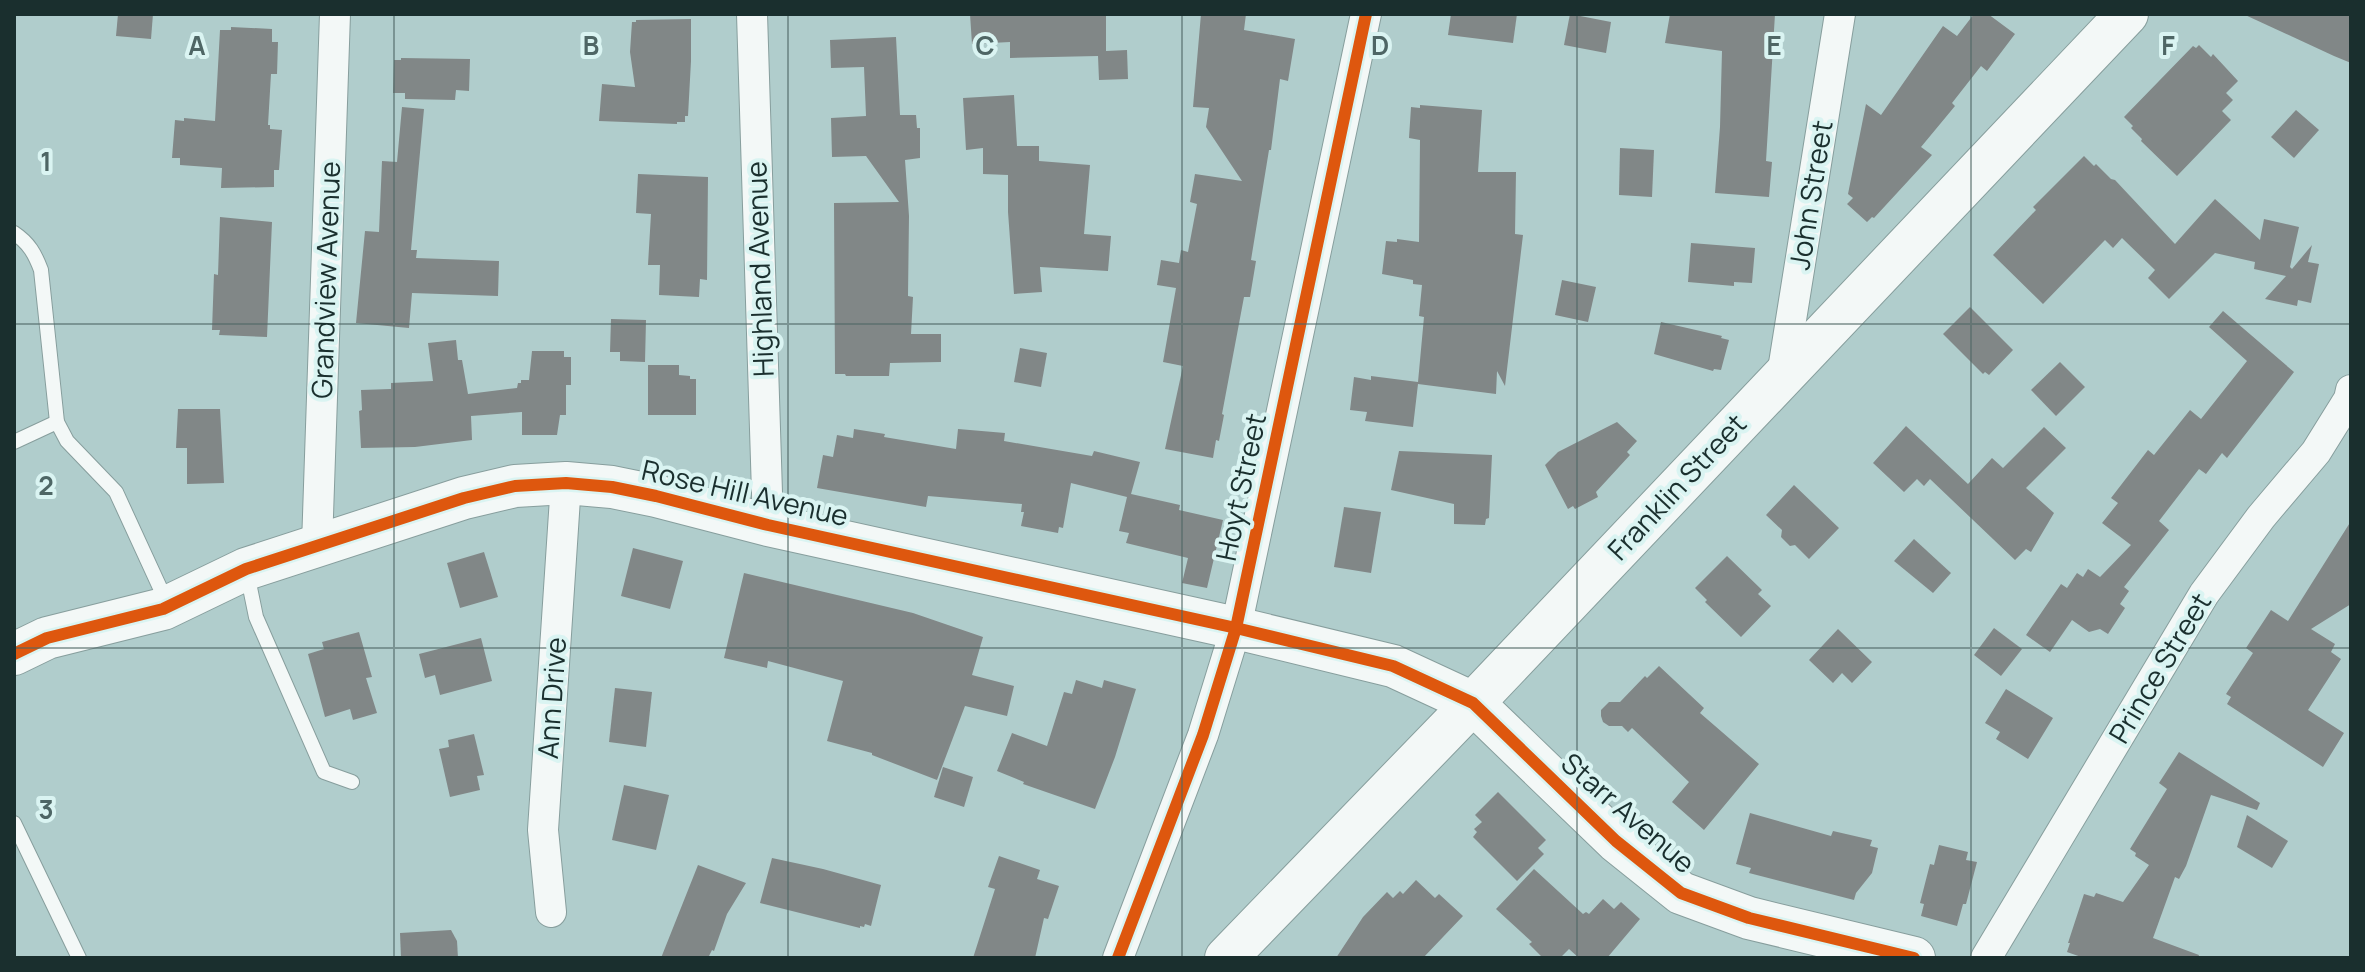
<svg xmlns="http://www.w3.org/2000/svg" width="2365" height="972" font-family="Manrope,sans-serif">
  <rect width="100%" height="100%" fill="#b0cdcc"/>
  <g fill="#818787">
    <polygon points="118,14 153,14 151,39 116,36"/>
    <polygon points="970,14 1106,14 1106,51 1127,50 1128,79 1099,80 1098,56 1010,58 1010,42 972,44"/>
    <polygon points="1201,14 1246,14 1244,30 1295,39 1288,81 1280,79 1271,150 1269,150 1251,260 1256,261 1250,297 1244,297 1222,414 1224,415 1219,441 1216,440 1213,458 1165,449 1183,366 1163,362 1176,288 1157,285 1161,260 1179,263 1181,250 1188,252 1197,204 1190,202 1195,174 1242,181 1206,127 1209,108 1193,107"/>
    <polygon points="1451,14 1517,14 1513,43 1448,35"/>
    <polygon points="1570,14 1611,22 1606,53 1564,45"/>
    <polygon points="1670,14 1775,14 1766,161 1772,162 1769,197 1715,193 1720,127 1722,51 1665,43"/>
    <polygon points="1974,14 1988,14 2015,34 1987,71 1981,66 1952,103 1955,106 1921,147 1932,155 1874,218 1872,217 1867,222 1847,204 1853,198 1848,194 1866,104 1881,115 1943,26 1957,36"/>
    <polygon points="2243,14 2351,14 2351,63 2334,56"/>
    <polygon points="691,19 691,61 688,116 685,116 685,122 677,122 677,124 599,121 602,84 635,87 630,52 632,22 636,22 636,20"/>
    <polygon points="231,27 272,29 272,42 278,42 277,74 271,74 268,125 270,125 270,129 282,130 279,170 274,170 274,187 221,188 222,168 180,165 180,158 172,158 175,120 184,121 184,118 215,121 220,30 231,30"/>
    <polygon points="896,37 900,115 916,115 917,128 920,128 920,158 905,160 909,216 908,296 913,297 911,334 941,334 941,362 890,363 889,376 846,376 845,374 835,374 834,203 899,202 866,156 832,157 831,118 866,116 864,67 831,68 830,40"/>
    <polygon points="2199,45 2211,57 2213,54 2238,81 2226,93 2233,100 2222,111 2231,120 2177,176 2141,141 2142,139 2131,128 2133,126 2124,117 2193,46 2196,48"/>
    <polygon points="401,58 470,59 469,91 456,90 455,100 405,99 405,93 393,93 394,60 401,60"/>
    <polygon points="1014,95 1017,146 1039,146 1039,161 1090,165 1084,234 1111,236 1108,271 1040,267 1042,292 1014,294 1008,212 1008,175 983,174 983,148 966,150 963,98"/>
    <polygon points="1420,105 1482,110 1478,172 1516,172 1515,234 1523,235 1505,386 1497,371 1496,394 1418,384 1413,427 1365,421 1367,412 1350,410 1354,377 1371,380 1371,376 1418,382 1424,317 1419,316 1422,285 1413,284 1413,280 1382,274 1386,241 1397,242 1397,239 1419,242 1420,140 1409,138 1411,107 1420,108"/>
    <polygon points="402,107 424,109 411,250 417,250 416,258 499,261 498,296 412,293 409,328 356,323 365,231 379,232 382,161 397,162"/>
    <polygon points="2296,110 2319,130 2294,158 2271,137"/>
    <polygon points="1620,148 1654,150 1652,197 1619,195"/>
    <polygon points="2084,156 2094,166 2096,164 2111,179 2115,180 2175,244 2215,199 2260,240 2264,219 2299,227 2290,267 2292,269 2312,245 2308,262 2319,264 2311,303 2298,300 2297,306 2265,299 2286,276 2254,269 2255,262 2215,253 2169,299 2148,278 2155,270 2122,238 2113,248 2105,240 2043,304 1993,255 2036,210 2033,207"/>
    <polygon points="638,174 708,177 707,280 700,279 699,297 659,295 660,265 648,265 651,214 636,213"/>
    <polygon points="220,217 272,222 267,337 219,335 220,330 212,330 214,274 218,275"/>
    <polygon points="1691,243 1755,248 1752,283 1734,282 1734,286 1688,282"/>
    <polygon points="1562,280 1596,287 1588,322 1555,315"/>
    <polygon points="1970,307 2013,350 1989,375 1985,372 1983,374 1943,334"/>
    <polygon points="2223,311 2294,372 2227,458 2222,453 2206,474 2199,469 2159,521 2169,530 2124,587 2129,591 2120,604 2125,608 2108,634 2100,629 2089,632 2072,620 2050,652 2026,635 2061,584 2067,588 2077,573 2083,577 2088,569 2100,577 2131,545 2102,523 2118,503 2111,498 2148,450 2154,455 2190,410 2201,419 2247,361 2209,327"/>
    <polygon points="611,319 646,320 645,362 620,361 620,352 610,352"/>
    <polygon points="1661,322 1722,336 1721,338 1729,340 1721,370 1714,369 1713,371 1654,354"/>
    <polygon points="456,340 458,360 462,360 468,394 517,388 518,383 521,383 521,380 529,380 532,351 564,351 564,357 571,357 571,385 566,385 566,415 560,415 557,435 522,435 522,412 471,416 472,440 415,447 361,448 359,411 362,410 361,390 391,389 391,383 433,381 428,343"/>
    <polygon points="1020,348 1047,353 1041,387 1014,382"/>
    <polygon points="2060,362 2085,387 2056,416 2031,390"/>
    <polygon points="648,365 679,365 679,375 690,376 690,379 696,379 696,415 648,415"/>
    <polygon points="178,409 220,409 224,483 187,484 187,448 176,448"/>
    <polygon points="1617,422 1637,441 1627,452 1630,455 1596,492 1598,497 1575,509 1573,506 1568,509 1545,465 1558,452"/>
    <polygon points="1906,426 1968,484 1992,458 2003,468 2044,427 2066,448 2026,488 2054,513 2031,552 2026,549 2015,560 1930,479 1924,486 1917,479 1904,492 1873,463"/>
    <polygon points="854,429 885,434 884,437 956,449 958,429 1005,433 1004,441 1092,456 1094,451 1140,462 1131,494 1180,505 1179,510 1223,520 1207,588 1182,583 1188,558 1126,543 1129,533 1119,531 1127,497 1071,483 1063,528 1059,527 1058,533 1021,526 1024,512 1021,512 1022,504 928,496 926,507 817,488 823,455 833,457 837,435 853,438"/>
    <polygon points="1399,451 1492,455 1489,518 1486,519 1485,525 1454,524 1454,504 1391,490"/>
    <polygon points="1794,485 1839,528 1809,559 1795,545 1790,546 1781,537 1782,530 1766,515"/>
    <polygon points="1344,507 1381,512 1371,573 1334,567"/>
    <polygon points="2351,521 2351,604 2311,629 2335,644 2331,652 2341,659 2308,710 2344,733 2323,767 2227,704 2231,697 2226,694 2253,653 2246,648 2271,610 2288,621"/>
    <polygon points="1914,539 1951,573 1933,593 1894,561"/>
    <polygon points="633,548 683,561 670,609 621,596"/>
    <polygon points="484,552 498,597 460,608 447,563"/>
    <polygon points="1727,556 1762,590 1758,594 1771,606 1741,637 1705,602 1707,600 1695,588"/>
    <polygon points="744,573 913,613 983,637 972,675 1014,686 1007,716 965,706 937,780 872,755 872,753 827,741 843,681 768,661 767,668 724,658"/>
    <polygon points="1994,628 2022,649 2001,676 1974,655"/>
    <polygon points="1838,629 1872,662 1852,683 1842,673 1833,683 1809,660"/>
    <polygon points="359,632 372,677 366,678 377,713 353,720 350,709 325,717 308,654 324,649 322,642"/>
    <polygon points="481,638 492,681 440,695 435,675 425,678 419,654"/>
    <polygon points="1659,666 1704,708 1700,713 1759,764 1704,830 1672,802 1689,782 1632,728 1628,732 1622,726 1609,726 1603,722 1601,716 1601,710 1609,702 1620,702 1645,676 1647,678"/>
    <polygon points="1076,680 1102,688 1104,680 1136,689 1115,757 1095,809 1023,784 1024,782 997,771 1012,733 1047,746 1064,692 1072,694"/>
    <polygon points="615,688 652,692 646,747 609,742"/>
    <polygon points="2006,689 2053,718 2028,759 1996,739 2000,732 1985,723"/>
    <polygon points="474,734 484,775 477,776 480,790 450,797 439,749 449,747 448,740"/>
    <polygon points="2179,752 2260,803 2257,810 2211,795 2186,866 2179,879 2175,877 2153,938 2199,955 2198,958 2084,958 2067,952 2070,943 2068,943 2084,894 2094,897 2096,893 2123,902 2149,865 2135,856 2136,853 2130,849 2167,789 2159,783"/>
    <polygon points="943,767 973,777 964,807 934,797"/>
    <polygon points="624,785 669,795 656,850 612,840"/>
    <polygon points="1498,792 1546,840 1538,848 1544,854 1517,881 1473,837 1477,832 1474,829 1482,822 1475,815"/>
    <polygon points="1750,813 1831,836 1833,831 1872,840 1870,846 1878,848 1872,873 1856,893 1854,900 1749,873 1751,868 1736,864"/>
    <polygon points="2247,815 2288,841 2272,868 2237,847"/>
    <polygon points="1939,845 1968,852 1966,860 1977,862 1966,904 1963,904 1957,926 1921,916 1924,904 1920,903 1930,864 1934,865"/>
    <polygon points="999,856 1040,870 1037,879 1059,886 1048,919 1044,918 1035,958 973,958 995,889 988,887"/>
    <polygon points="772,858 823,869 881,885 871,926 865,924 864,927 860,926 860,928 760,903"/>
    <polygon points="698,865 746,883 727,914 714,951 712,950 708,958 661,958"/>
    <polygon points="1534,869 1583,914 1586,912 1589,914 1603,899 1614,909 1621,902 1640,919 1607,958 1579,958 1569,949 1560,958 1543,958 1529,944 1532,942 1496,909"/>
    <polygon points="1416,880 1435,898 1439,894 1463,916 1423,958 1336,958 1363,917 1387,892 1393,898 1400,891 1403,894"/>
    <polygon points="451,930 457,941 458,958 401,958 400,933"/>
  </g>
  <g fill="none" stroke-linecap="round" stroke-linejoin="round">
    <g stroke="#879e9d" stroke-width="16">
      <g id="lane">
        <path d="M14,233c15,10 21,21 27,37l16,152 10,19 49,51 51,111"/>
        <polyline points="14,442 57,422"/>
        <polyline points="247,573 256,617 324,772 352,782"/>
        <polyline points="14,823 79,958"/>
      </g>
    </g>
    <g stroke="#879e9d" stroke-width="32">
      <g id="street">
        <polyline points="752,14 768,525"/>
        <polyline points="1782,376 1840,14"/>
        <polyline points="317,545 335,14"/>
        <polyline points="551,912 543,830 566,483"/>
        <polyline points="1118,958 1203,735 1236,628 1366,14"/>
        <polyline points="1986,958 2204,594 2261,517 2316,452 2349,399 2351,390"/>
      </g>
    </g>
    <g stroke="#879e9d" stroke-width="44">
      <g id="secondary">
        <polyline points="14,654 47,638 163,609 246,569 464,498 515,486 566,483 612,487 656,496 768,525 1236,628 1393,666 1473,703 1616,841 1681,893 1749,918 1914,958"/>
        <polyline points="1226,958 1473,703 2127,14"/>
      </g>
    </g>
    <use href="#lane" stroke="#f3f8f7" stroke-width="14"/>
    <use href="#street" stroke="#f3f8f7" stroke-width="30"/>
    <use href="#secondary" stroke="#f3f8f7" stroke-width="42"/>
    <g stroke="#daf4f2" stroke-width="17">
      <g id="cycleway">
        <polyline points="14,654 47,638 163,609 246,569 464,498 515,486 566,483 612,487 656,496 768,525 1236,628 1393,666 1473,703 1616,841 1681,893 1749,918 1914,958"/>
        <polyline points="1118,958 1203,735 1236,628 1366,14"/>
      </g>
    </g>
    <use href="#cycleway" stroke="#de570e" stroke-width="12"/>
  </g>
  <path fill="none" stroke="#4e6665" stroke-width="2" stroke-opacity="0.55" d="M394,14v944M788,14v944M1182,14v944M1577,14v944M1971,14v944M14,324h2337M14,648h2337"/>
  <g text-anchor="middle" stroke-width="8" stroke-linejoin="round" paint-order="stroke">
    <g font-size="28" fill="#1a2f2e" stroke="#daf4f2">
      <text transform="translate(1811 195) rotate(-81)" y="10">John Street</text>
      <text transform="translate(760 269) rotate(-92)" y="10">Highland Avenue</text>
      <text transform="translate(326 280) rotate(-88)" y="10">Grandview Avenue</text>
      <text transform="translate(1241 487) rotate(-78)" y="10">Hoyt Street</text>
      <text transform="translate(1677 487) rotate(-47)" y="10">Franklin Street</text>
      <text transform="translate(745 493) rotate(13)" y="10">Rose Hill Avenue</text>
      <text transform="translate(2160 668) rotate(-59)" y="10">Prince Street</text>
      <text transform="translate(552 698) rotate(-86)" y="10">Ann Drive</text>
      <text transform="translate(1628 813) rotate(41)" y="10">Starr Avenue</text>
    </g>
  </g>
  <g font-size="26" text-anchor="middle" font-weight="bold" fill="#4e6665" stroke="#daf4f2" stroke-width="8" stroke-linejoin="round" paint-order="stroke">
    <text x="197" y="55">A</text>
    <text x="591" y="55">B</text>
    <text x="985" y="55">C</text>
    <text x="1380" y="55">D</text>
    <text x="1774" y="55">E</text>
    <text x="2168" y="55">F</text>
    <text x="46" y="171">1</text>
    <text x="46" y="495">2</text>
    <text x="46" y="819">3</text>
  </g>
  <rect width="2365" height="972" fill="none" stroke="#1a2f2e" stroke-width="32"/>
</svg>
